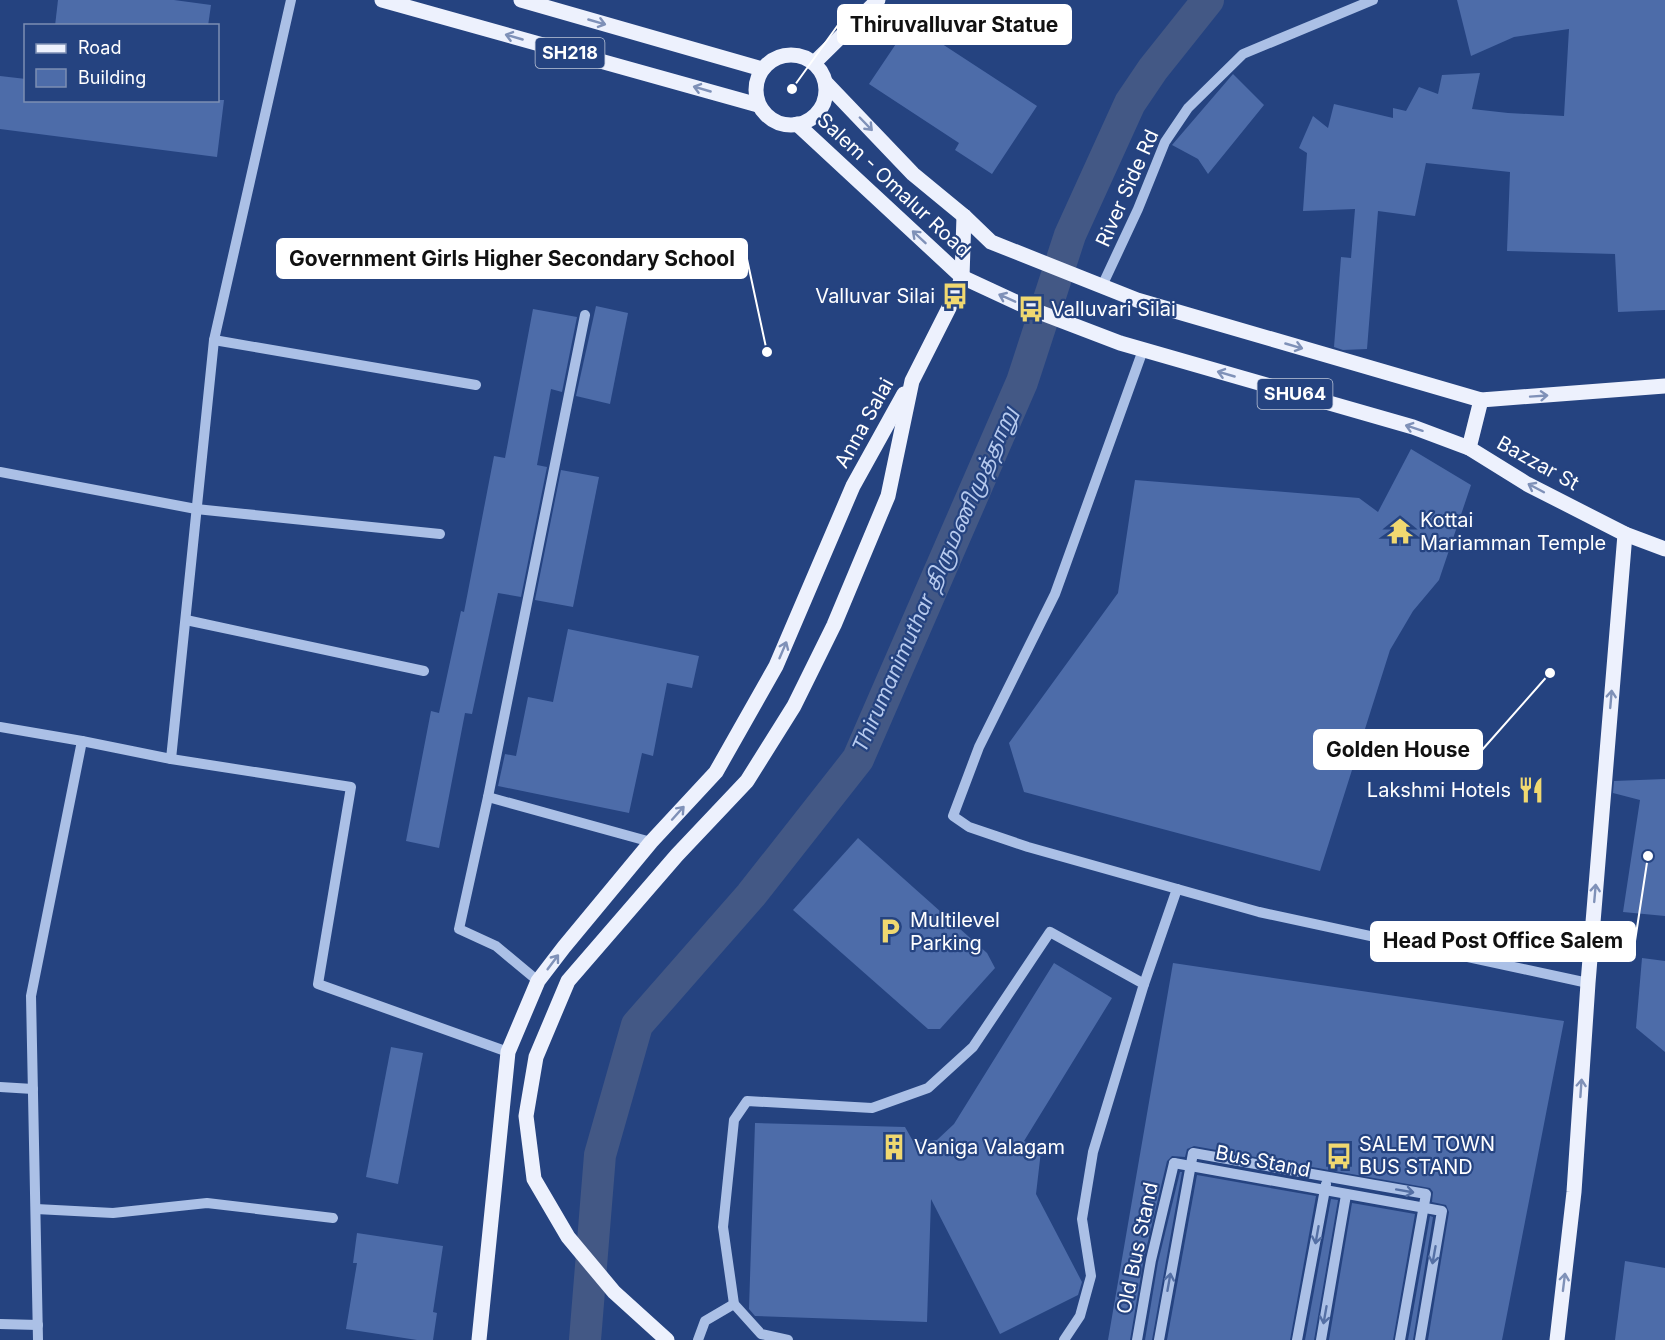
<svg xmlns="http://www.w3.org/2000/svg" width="1665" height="1340" font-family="Inter,'Noto Sans Tamil',sans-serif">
  <rect width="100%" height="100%" fill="#254380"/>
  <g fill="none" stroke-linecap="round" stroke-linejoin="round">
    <polyline stroke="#435885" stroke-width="32" points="585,1340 600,1155 637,1025 751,895 858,759 1022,382 1070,235 1130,103 1153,69 1208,0"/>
  </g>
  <g fill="#4d6ca9">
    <polygon points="58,0 174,0 211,5 208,26 55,26"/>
    <polygon points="1457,0 1665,0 1665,310 1618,312 1615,254 1507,251 1510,172 1426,163 1415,216 1378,211 1367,349 1343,350 1334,347 1341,257 1351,258 1355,209 1303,211 1307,153 1299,148 1313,116 1328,128 1334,104 1393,118 1393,108 1406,111 1419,87 1438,94 1442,75 1480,73 1472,109 1508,113 1564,116 1569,29 1514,37 1471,56"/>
    <polygon points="910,23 1037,106 992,174 955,150 959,143 869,84"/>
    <polygon points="1233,74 1264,105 1208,174 1198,159 1172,145"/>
    <polygon points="0,76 26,79 26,100 224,100 217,157 0,129"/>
    <polygon points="596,306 628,313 610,404 576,396"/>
    <polygon points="533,309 577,317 562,392 551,389 537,465 547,467 521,597 498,593 472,714 465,713 439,848 406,841 431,711 439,713 461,611 464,612 494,456 505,458"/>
    <polygon points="1411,449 1471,485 1439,580 1413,611 1390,650 1320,871 1024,792 1009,743 1118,593 1135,480 1359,498 1378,512"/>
    <polygon points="561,470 599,477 573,607 535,600"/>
    <polygon points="568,629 699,656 692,688 667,683 653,756 642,753 629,813 498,786 505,754 516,756 528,697 553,702"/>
    <polygon points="1665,779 1665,916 1623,912 1640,800 1613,793 1614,781"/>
    <polygon points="858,838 987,953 995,968 940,1029 928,1029 793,910"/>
    <polygon points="1642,958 1665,961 1665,1052 1636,1028"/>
    <polygon points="1054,963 1112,998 1024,1141 1041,1151 1036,1194 1082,1282 1078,1295 1000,1334 931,1199 927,1322 755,1316 749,1309 755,1123 905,1127 914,1143 937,1140 954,1124"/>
    <polygon points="1173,963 1564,1021 1502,1340 1428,1340 1449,1212 1446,1205 1432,1202 1433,1192 1430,1188 1194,1146 1187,1149 1185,1157 1172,1156 1167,1161 1144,1258 1130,1340 1108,1340"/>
    <polygon points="391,1047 423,1053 398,1184 366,1177"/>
    <polygon points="1180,1172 1182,1172 1152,1340 1145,1340 1158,1262"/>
    <polygon points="1197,1175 1316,1196 1290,1340 1167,1340"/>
    <polygon points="1331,1199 1338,1200 1314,1340 1305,1340"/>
    <polygon points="1352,1203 1415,1214 1393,1340 1329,1340"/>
    <polygon points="1430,1216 1433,1217 1413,1340 1408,1340"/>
    <polygon points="357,1233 443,1246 433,1312 437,1313 433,1340 417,1340 346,1329 357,1263 353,1263"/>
    <polygon points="1625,1261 1665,1268 1665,1340 1615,1340"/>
  </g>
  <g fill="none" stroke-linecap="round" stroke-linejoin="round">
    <g stroke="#abc0e6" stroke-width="10">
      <polyline points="1102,286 1138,209 1165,142 1188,108 1243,54 1373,0"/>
      <polyline points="214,340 476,385"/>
      <polyline points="1143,350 1055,594 979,747 953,816 969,827 1028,847 1259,912 1588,983"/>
      <polyline points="0,472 196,509 440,534"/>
      <polyline points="186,620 424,671"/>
      <polyline points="0,727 82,741"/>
      <polyline points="171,759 351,787 318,984 508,1052"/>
      <polyline points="488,797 651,842"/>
      <polyline points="538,981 496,946 459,929 488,797 585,315"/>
      <polyline points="1144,984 1177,889"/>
      <polyline points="0,1087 33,1089"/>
      <polyline points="36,1209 113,1213 207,1203 333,1218"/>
      <polyline points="0,1324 38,1325"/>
      <polyline points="38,1340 31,996 82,741 171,759 214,340 291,0"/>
      <polyline points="698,1340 705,1321 734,1304"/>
      <polyline points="788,1340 761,1334 734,1304 723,1227 734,1120 747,1101 872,1108 928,1088 973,1047 1050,932 1144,984 1093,1152 1082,1219 1091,1276 1080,1316 1064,1340"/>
      <polyline points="1137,1340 1151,1260 1174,1163"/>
      <polyline points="1159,1340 1193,1153 1426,1194 1400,1340"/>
      <polyline points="1297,1340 1326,1184"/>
      <polyline points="1321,1340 1346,1195"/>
    </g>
    <g stroke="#edf1fd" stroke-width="15">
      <polyline points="382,0 758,105"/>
      <polyline points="521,0 762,69"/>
      <circle cx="791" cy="90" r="35"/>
      <polyline points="814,63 878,0"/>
      <polyline points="826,83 913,174 964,216 991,242 1137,300 1481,400 1665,386"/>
      <polyline points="797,124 962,277 1031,309 1120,343 1413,427 1469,448 1527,484 1625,534 1665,549"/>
      <polyline points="1469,448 1481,400"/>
      <polyline points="479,1340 508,1052 538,981 564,947 651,842 716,772 776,666 853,486 904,394"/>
      <polyline points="667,1340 614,1292 568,1237 534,1179 526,1116 536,1057 568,981 677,855 747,781 794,706 834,625 888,496 912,381 955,296 962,277 964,216"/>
      <polyline points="1557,1340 1574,1192 1588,983 1625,534"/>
    </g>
    <polyline stroke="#abc0e6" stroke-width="10" points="1174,1163 1442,1211 1420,1340"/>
  </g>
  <defs><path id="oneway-shaft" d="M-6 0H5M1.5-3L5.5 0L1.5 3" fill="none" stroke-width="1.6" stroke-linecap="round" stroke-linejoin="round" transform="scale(1.5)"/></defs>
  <g stroke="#7f91b8">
    <use href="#oneway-shaft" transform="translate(597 22) rotate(16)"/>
    <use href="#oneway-shaft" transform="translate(514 37) rotate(-164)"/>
    <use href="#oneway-shaft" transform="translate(702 89) rotate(-164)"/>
    <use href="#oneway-shaft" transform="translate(866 124) rotate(46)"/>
    <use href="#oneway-shaft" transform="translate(919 237) rotate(-137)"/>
    <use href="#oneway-shaft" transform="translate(1007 298) rotate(-156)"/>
    <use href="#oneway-shaft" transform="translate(1294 346) rotate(16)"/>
    <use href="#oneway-shaft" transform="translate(1226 374) rotate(-164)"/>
    <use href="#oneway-shaft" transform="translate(1539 396) rotate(-4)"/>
    <use href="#oneway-shaft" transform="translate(1414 428) rotate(-162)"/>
    <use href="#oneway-shaft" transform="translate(1536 488) rotate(-152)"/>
    <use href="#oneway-shaft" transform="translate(783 650) rotate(-67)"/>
    <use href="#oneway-shaft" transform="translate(1611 699) rotate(-85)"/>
    <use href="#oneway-shaft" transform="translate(678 813) rotate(-48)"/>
    <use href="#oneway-shaft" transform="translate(1595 893) rotate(-85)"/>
    <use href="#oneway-shaft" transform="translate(553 962) rotate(-53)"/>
    <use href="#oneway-shaft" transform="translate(1581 1088) rotate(-86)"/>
    <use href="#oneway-shaft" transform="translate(1564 1282) rotate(-83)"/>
  </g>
  <g stroke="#546fa4">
    <use href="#oneway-shaft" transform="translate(1405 1191) rotate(10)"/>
    <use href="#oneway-shaft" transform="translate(1317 1235) rotate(100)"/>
    <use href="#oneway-shaft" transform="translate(1434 1255) rotate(100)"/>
    <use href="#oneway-shaft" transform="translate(1169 1282) rotate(-80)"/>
    <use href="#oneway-shaft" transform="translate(1325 1315) rotate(100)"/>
  </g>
  <defs>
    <g id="bus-bare" transform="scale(2.07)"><path d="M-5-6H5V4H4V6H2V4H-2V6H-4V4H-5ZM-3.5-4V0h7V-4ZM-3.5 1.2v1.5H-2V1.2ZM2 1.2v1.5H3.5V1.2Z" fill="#f0d870" stroke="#254380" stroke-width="2.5" paint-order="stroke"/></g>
    <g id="temple-bare" transform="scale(2.07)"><path d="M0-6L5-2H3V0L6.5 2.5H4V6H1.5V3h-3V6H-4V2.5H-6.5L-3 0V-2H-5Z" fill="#f0d870" stroke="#254380" stroke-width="2.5" paint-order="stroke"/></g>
    <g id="restaurant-bare" transform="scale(2.07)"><path d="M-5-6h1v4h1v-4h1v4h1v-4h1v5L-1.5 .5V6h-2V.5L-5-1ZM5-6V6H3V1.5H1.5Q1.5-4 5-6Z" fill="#f0d870" stroke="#254380" stroke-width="2.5" paint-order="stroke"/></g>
    <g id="parking-bare" transform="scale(2.07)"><path d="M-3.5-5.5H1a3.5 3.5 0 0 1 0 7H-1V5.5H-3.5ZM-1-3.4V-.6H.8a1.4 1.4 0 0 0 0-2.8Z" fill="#f0d870" stroke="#254380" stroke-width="2.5" paint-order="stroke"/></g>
    <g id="building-bare" transform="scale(2.07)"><path d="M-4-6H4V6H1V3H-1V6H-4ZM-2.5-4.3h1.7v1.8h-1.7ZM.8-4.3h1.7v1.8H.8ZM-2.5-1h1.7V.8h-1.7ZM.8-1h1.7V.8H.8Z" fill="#f0d870" stroke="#254380" stroke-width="2.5" paint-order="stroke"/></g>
  </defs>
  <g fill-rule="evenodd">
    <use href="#bus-bare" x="955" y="296"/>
    <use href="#bus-bare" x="1031" y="309"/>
    <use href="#temple-bare" x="1400" y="531"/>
    <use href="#restaurant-bare" x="1531" y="790"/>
    <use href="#parking-bare" x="890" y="931"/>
    <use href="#building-bare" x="894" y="1147"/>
    <use href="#bus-bare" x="1339" y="1156"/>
  </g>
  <g text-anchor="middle" stroke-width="4.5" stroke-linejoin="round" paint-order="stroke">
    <g fill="#254380" stroke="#bec7d9" stroke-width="1.5">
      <rect x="535.5" y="38" width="69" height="30" rx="4.5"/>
      <rect x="1257.5" y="379" width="75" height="30" rx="4.5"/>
    </g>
    <g font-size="18" font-weight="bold" fill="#fff">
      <text x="570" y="59">SH218</text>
      <text x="1295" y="400">SHU64</text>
    </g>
    <g font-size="20" fill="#fff" stroke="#254380">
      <text transform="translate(894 185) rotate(43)" y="7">Salem - Omalur Road</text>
      <text transform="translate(1127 188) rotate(-66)" y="7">River Side Rd</text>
      <text transform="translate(864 423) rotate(-61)" y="7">Anna Salai</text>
      <text transform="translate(1538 463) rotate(29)" y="7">Bazzar St</text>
      <text transform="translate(1263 1161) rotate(11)" y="7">Bus Stand</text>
      <text transform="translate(1137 1248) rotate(-78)" y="7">Old Bus Stand</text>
    </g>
    <g font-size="20" fill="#fff" stroke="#254380" text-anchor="start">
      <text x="935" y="303" text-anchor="end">Valluvar Silai</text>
      <text x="1051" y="316">Valluvari Silai</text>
      <text x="1420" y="527">Kottai<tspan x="1420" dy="23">Mariamman Temple</tspan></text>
      <text x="1511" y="797" text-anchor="end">Lakshmi Hotels</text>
      <text x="910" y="927">Multilevel<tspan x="910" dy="23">Parking</tspan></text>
      <text x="1359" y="1151">SALEM TOWN<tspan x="1359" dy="23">BUS STAND</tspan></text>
      <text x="914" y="1154">Vaniga Valagam</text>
    </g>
    <g font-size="21" font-style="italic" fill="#b7caee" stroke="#254380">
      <text transform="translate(935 580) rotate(-66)" y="7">Thirumanimuthar திருமணிமுத்தாறு</text>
    </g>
  </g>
  <path fill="none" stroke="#fff" stroke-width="2" d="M792 89L838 25M767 352L747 259M1550 673L1482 750M1648 856L1635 941"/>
  <g fill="#fff" stroke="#254380" stroke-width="2">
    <circle cx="792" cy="89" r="6"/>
    <circle cx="767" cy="352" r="6"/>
    <circle cx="1550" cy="673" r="6"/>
    <circle cx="1648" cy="856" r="6"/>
  </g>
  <g fill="#fff" stroke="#fff" stroke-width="2">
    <rect x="838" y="5" width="233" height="39" rx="6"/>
    <rect x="277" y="239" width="470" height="39" rx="6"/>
    <rect x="1314" y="730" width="168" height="39" rx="6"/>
    <rect x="1371" y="922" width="264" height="39" rx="6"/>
  </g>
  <g font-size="21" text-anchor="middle" font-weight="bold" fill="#111">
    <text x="954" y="32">Thiruvalluvar Statue</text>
    <text x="512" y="266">Government Girls Higher Secondary School</text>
    <text x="1398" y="757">Golden House</text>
    <text x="1503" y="948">Head Post Office Salem</text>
  </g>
  <rect x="24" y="24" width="195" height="78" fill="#254380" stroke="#7c8eb3" stroke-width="1.5"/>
  <rect x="36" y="44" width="30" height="9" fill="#edf1fd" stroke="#7c8eb3" stroke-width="1.5"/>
  <text x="78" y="54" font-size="18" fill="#ffffff">Road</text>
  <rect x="36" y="69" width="30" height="18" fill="#4d6ca9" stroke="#7c8eb3" stroke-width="1.5"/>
  <text x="78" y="84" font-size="18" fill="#ffffff">Building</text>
</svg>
